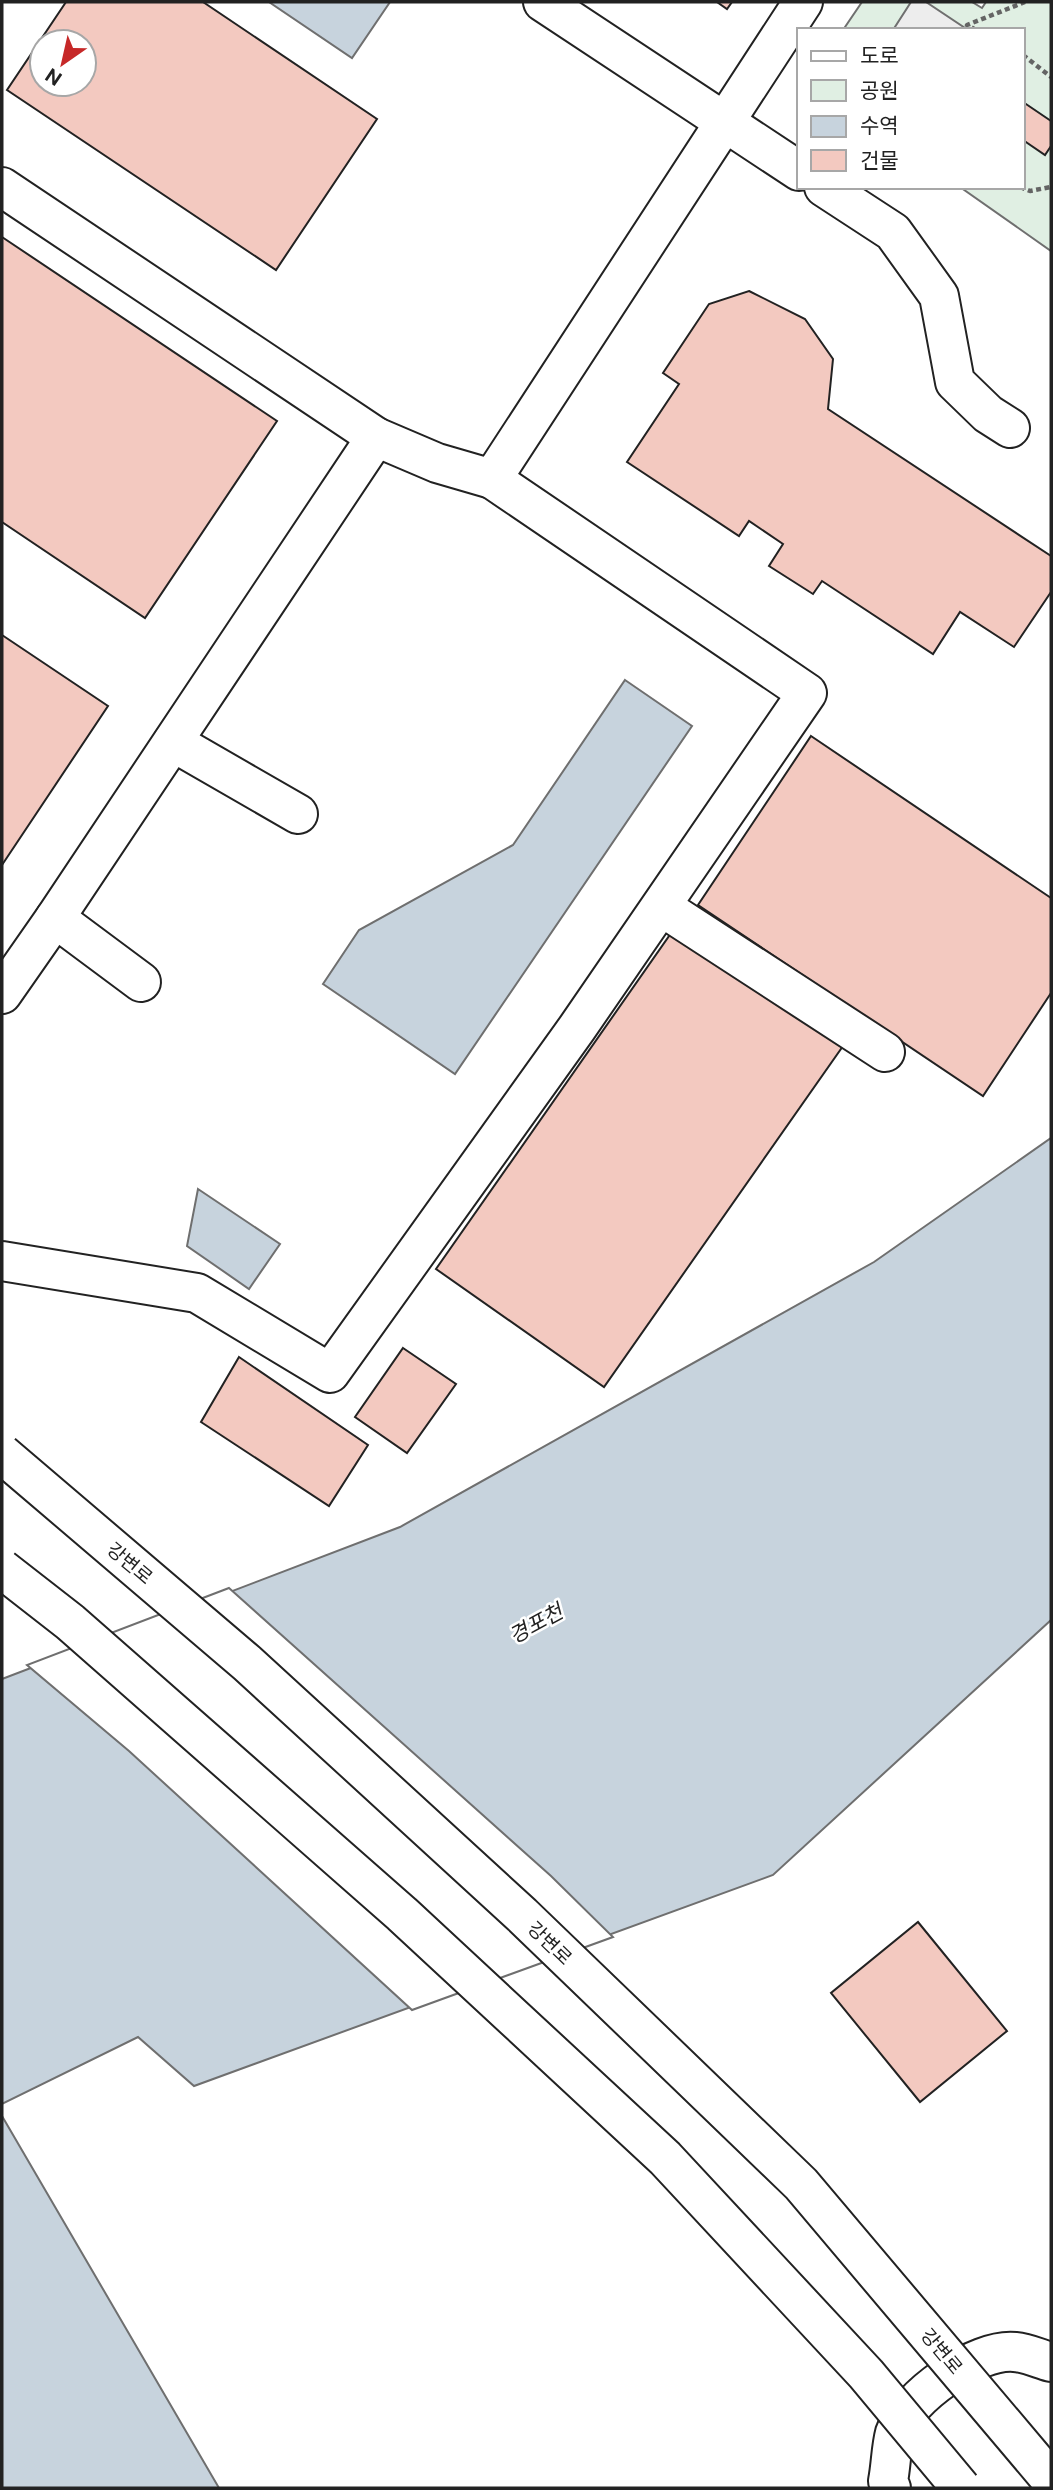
<svg xmlns="http://www.w3.org/2000/svg" width="1053" height="2490" font-family="'Public Sans','Noto Sans KR',sans-serif">
  <rect width="100%" height="100%" fill="#fff"/>
  <polygon fill="#e0efe3" stroke="#6f6f6f" stroke-width="2" points="862,2 972,2 982,8 986,2 1051,2 1051,251 960,187 1023,187 1023,30 843,30"/>
  <polygon fill="#ededed" stroke="#6f6f6f" stroke-width="2" points="911,2 926,2 968,30 893,30"/>
  <g fill="#c7d3dd" stroke="#6f6f6f" stroke-width="2">
    <polygon points="269,2 390,2 352,58"/>
    <polygon points="625,680 692,726 455,1074 323,984 359,930 513,845"/>
    <polygon points="1051,1138 1051,1620 773,1875 194,2086 138,2037 2,2104 2,1679 400,1527 874,1262"/>
    <polygon points="198,1189 280,1244 249,1289 187,1246"/>
    <polygon points="2,2116 219,2488 2,2488"/>
  </g>
  <polygon fill="#fff" stroke="#6f6f6f" stroke-width="2" points="229,1588 551,1876 613,1937 412,2010 129,1751 27,1665"/>
  <g fill="#f3c9c0" stroke="#222" stroke-width="2" fill-rule="evenodd">
    <path d="M66,2h137l174,117 -101,151 -269,-180zM42,42h42v42h-42z"/>
    <polygon points="717,2 732,2 727,9"/>
    <polygon points="1023,102 1051,121 1051,146 1045,155 1023,140"/>
    <polygon points="2,237 277,421 145,618 2,522"/>
    <polygon points="749,291 805,319 833,359 828,409 1051,556 1051,592 1014,647 960,612 933,654 822,581 813,594 769,566 783,544 749,521 739,536 627,462 679,384 663,373 709,304"/>
    <polygon points="2,635 108,706 2,865"/>
    <polygon points="811,736 1051,898 1051,993 983,1096 698,905"/>
    <polygon points="674,929 843,1046 604,1387 436,1269"/>
    <polygon points="403,1348 456,1384 407,1453 355,1417"/>
    <polygon points="239,1357 368,1445 329,1506 201,1422"/>
    <polygon points="918,1922 1007,2031 920,2102 831,1993"/>
  </g>
  <g fill="none" stroke-linecap="round" stroke-linejoin="round">
    <g stroke="#222" stroke-width="42">
      <g id="minor">
        <polyline points="543,2 799,171"/>
        <polyline points="2,187 376,437"/>
        <polyline points="824,187 893,232 939,296 955,382 988,414 1010,428"/>
        <polyline points="173,742 298,814"/>
        <polyline points="662,907 885,1052"/>
        <polyline points="55,918 141,982"/>
        <polyline points="2,994 55,918 376,437 437,463 492,479 803,2"/>
        <polyline points="2,1261 197,1293 330,1373 577,1028 807,693 492,479"/>
        <path d="M891,2488l-3,-7c3,-15 3,-33 7,-48 12,-36 82,-85 120,-81 12,1 25,7 36,10"/>
      </g>
    </g>
    <g stroke="#646464" stroke-width="4.5" stroke-dasharray="5 3.5" stroke-linecap="butt">
      <polyline points="976,30 967,25 1025,2"/>
      <polyline points="1023,55 1051,77"/>
      <polyline points="1020,187 1030,191 1051,187"/>
    </g>
    <use href="#minor" stroke="#fff" stroke-width="38"/>
    <g stroke="#222" stroke-width="42" stroke-linecap="butt">
      <g id="minor-bridge">
        <polyline points="2,1454 247,1663 522,1915 801,2184 1051,2480"/>
        <polyline points="2,1569 70,1622 402,1914 665,2158 866,2374 961,2488"/>
      </g>
    </g>
    <use href="#minor-bridge" stroke="#fff" stroke-width="38"/>
  </g>
  <g text-anchor="middle" stroke-width="5" stroke-linejoin="round" paint-order="stroke">
    <g font-size="19" fill="#222" stroke="#fff">
      <text transform="translate(130 1563) rotate(40)" y="7">강변로</text>
      <text transform="translate(550 1943) rotate(44)" y="7">강변로</text>
      <text transform="translate(942 2351) rotate(50)" y="7">강변로</text>
    </g>
    <g font-size="21" font-style="italic" fill="#222" stroke="#fff">
      <text transform="translate(536 1624) rotate(-29)" y="7">경포천</text>
    </g>
  </g>
  <rect width="1053" height="2490" fill="none" stroke="#222222" stroke-width="7"/>
  <rect x="797" y="28" width="228" height="161" fill="#ffffff" stroke="#a7a7a7" stroke-width="2"/>
  <rect x="811" y="51" width="35" height="10" fill="#ffffff" stroke="#a7a7a7" stroke-width="2"/>
  <text x="860" y="63" font-size="21" fill="#222222">도로</text>
  <rect x="811" y="80" width="35" height="21" fill="#e0efe3" stroke="#a7a7a7" stroke-width="2"/>
  <text x="860" y="98" font-size="21" fill="#222222">공원</text>
  <rect x="811" y="116" width="35" height="21" fill="#c7d3dd" stroke="#a7a7a7" stroke-width="2"/>
  <text x="860" y="133" font-size="21" fill="#222222">수역</text>
  <rect x="811" y="150" width="35" height="21" fill="#f3c9c0" stroke="#a7a7a7" stroke-width="2"/>
  <text x="860" y="168" font-size="21" fill="#222222">건물</text>
  <g transform="translate(63 63) rotate(214)"><circle r="33" fill="#ffffff" stroke="#a7a7a7" stroke-width="2"/>
  <path d="M0-5L12 26L0 18L-12 26Z" fill="#c62828"/>
  <text y="-10" font-size="19" font-weight="bold" text-anchor="middle" fill="#222222">N</text>
  </g>
</svg>
